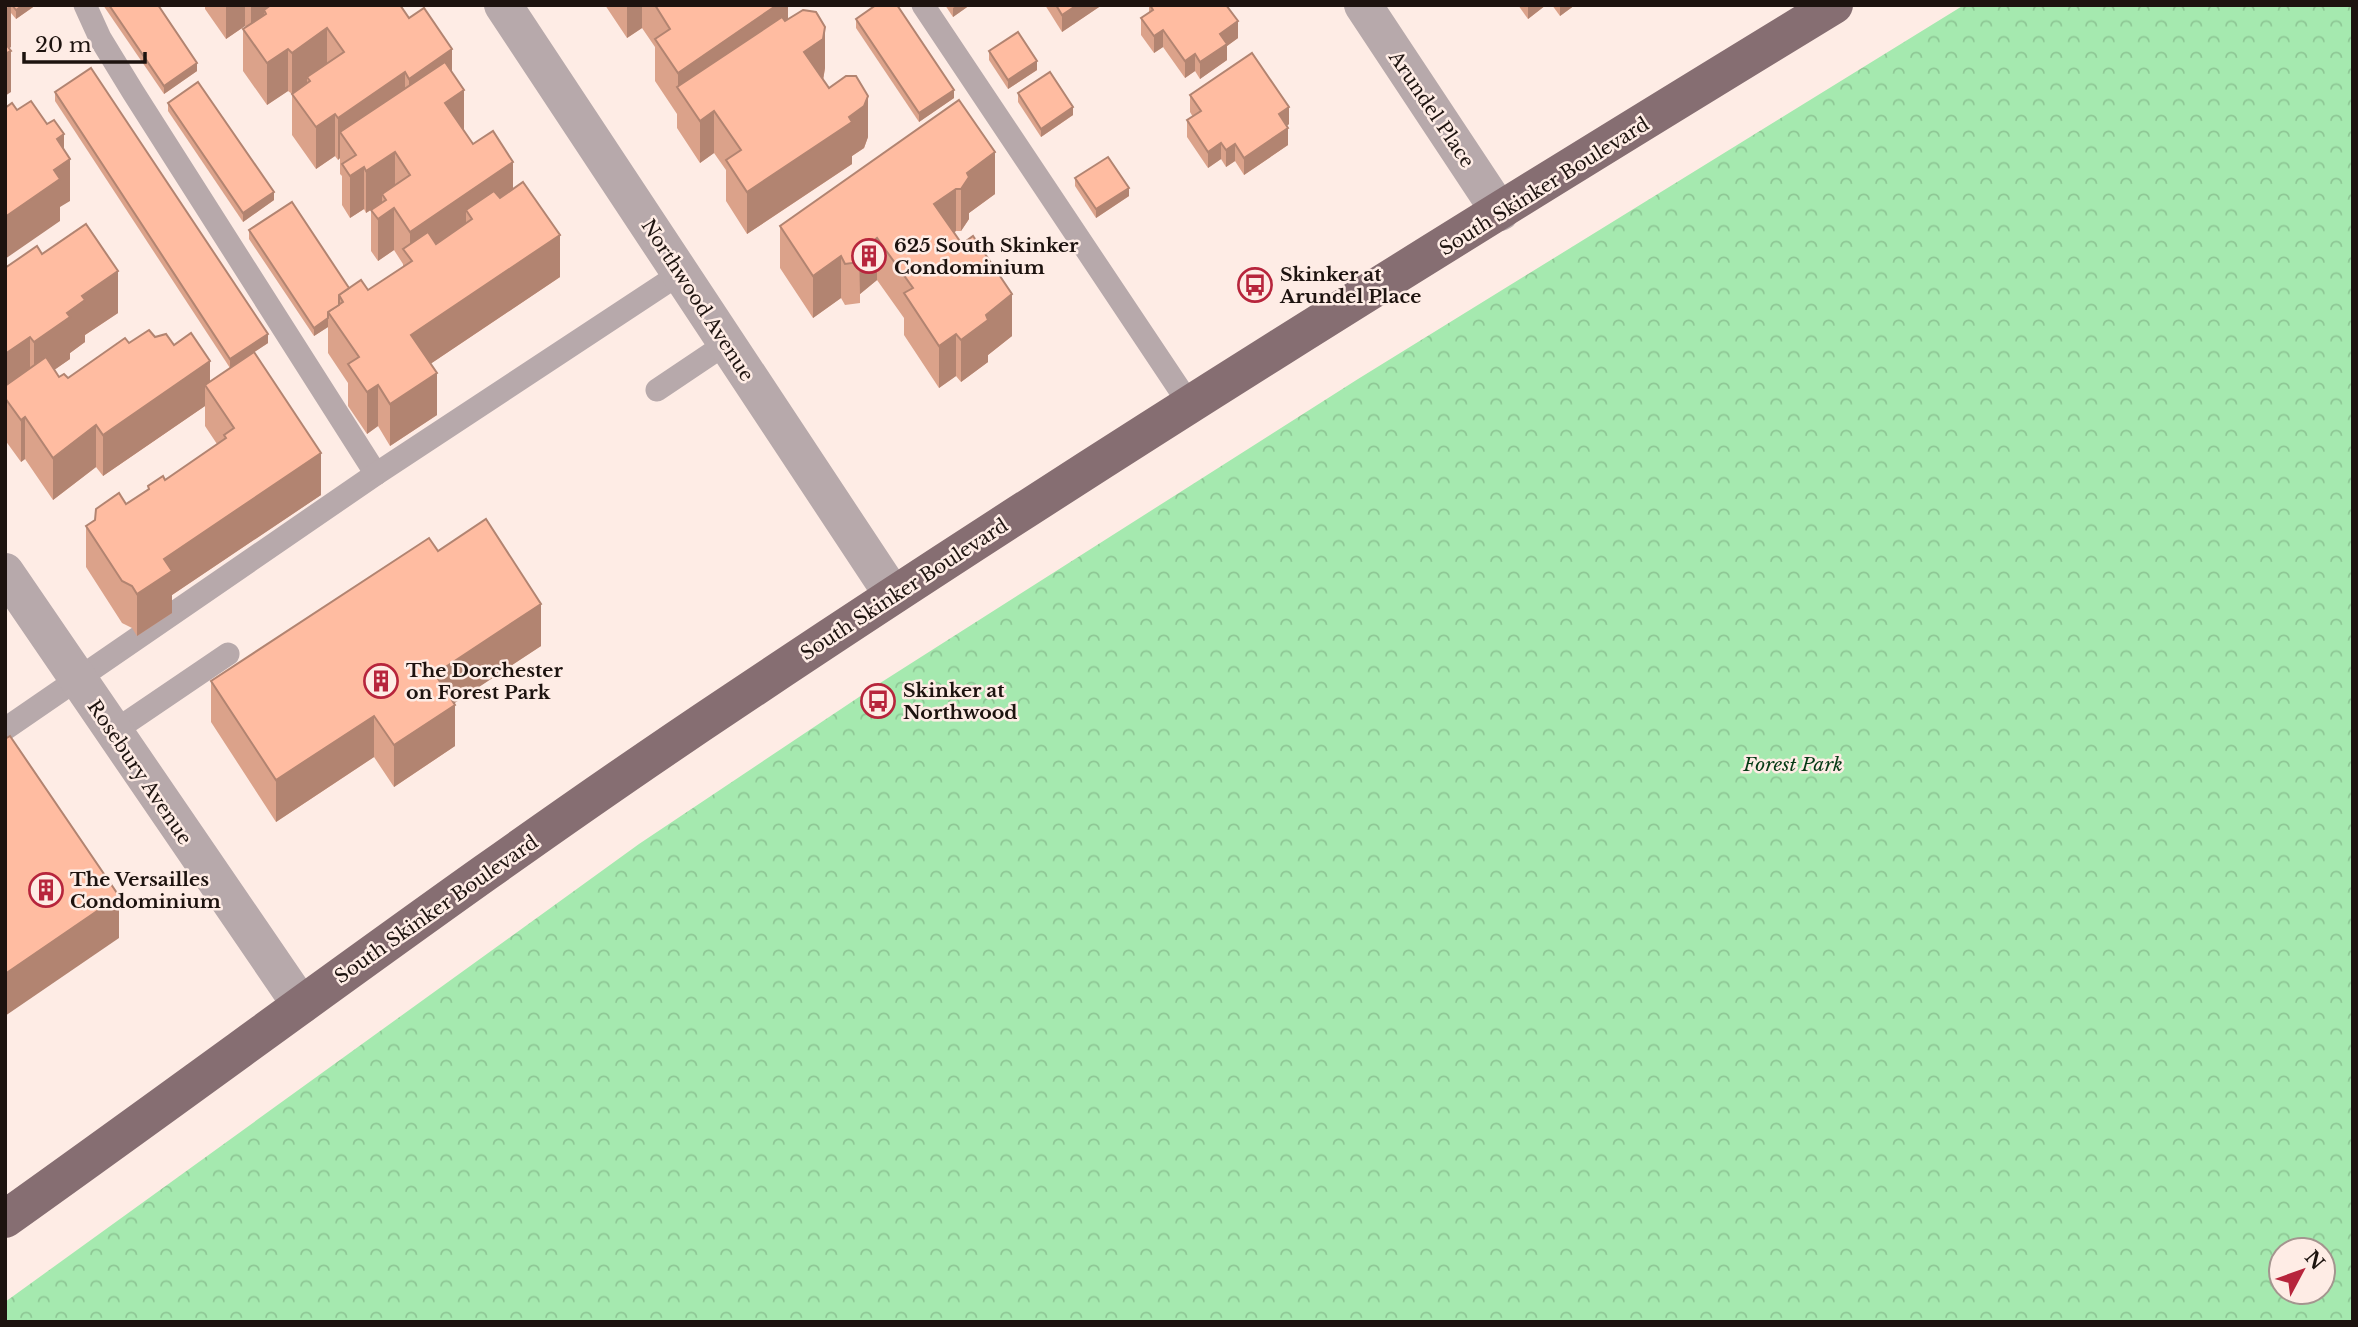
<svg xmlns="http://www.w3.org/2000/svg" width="2358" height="1327" font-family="'Libre Baskerville',serif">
  <defs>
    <pattern id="park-crowns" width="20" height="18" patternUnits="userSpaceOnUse" patternTransform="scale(1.75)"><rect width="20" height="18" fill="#a5e9af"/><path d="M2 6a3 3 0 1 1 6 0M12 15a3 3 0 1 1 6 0" fill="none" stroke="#8ec795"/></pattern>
  </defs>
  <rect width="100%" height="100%" fill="#feece5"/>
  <path fill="url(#park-crowns)" fill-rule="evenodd" d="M1964,5h389v1317h-2348v-20l634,-458 238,-159 481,-306zM2281,1250h42v42h-42z"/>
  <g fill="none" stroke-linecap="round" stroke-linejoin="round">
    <g stroke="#b7a9ab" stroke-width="23">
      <polyline points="85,5 100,38 133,92 376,474"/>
      <polyline points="923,5 1190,405"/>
      <polyline points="657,390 727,343"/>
      <polyline points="5,729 376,474 681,273"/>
      <polyline points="113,732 228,654"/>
    </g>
    <g stroke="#b7a9ab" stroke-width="38">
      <polyline points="503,5 893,595"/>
      <polyline points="1363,5 1500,212"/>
      <polyline points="5,572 301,1005"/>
    </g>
    <path stroke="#866e72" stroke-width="38" d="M5,1219c243,-173 481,-353 729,-518 360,-241 730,-470 1100,-696"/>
  </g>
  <g fill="#dba28a">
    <polygon points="5,5 36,5 16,19 11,13 11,47 9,48 11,92"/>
    <polygon points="103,5 158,5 197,71 164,94"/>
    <polygon points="205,5 401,5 409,18 452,73 464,131 473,144 513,189 560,277 430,364 437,415 390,446 378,426 367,434 348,406 348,383 328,353 328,327 314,336 249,239 249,230 349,288 368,290 403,267 403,264 394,250 378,261 371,251 371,210 366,213 364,209 350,218 342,205 342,176 340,174 340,158 338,160 335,156 316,169 292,135 292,94 288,91 267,105 243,71 243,29 246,27 245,26 226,39 205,9"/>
    <polygon points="605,5 788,5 788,20 825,68 823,80 868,137 864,148 852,156 852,164 747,234 726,201 726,170 714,153 700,163 677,128 677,114 655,81 655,47 642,28 627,38"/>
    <polygon points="945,5 970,5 953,17"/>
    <polygon points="1045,5 1102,5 1062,32"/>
    <polygon points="1149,5 1226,5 1238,38 1227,46 1227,60 1200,79 1195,71 1185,78 1163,47 1154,53 1141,35 1141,18 1149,13"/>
    <polygon points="1518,5 1546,5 1528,19"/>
    <polygon points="1552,5 1575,5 1560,16"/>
    <polygon points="856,19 954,98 919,122 856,28"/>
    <polygon points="989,51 1037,70 1008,89 989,60"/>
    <polygon points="55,92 268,343 230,368 55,101"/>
    <polygon points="1018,93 1073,115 1041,137 1018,102"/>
    <polygon points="1190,95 1289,124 1287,126 1288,145 1244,175 1235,161 1226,167 1221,159 1208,168 1187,137 1187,120 1193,117 1190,112"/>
    <polygon points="959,100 995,194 969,213 969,219 961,231 956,231 954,232 1012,336 988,355 988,362 961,382 956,376 939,388 904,335 904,318 877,280 860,294 860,303 845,305 841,298 813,318 780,268 780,226"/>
    <polygon points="168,103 274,200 243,222 168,111"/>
    <polygon points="1075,178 1129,196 1096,218 1075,186"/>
    <polygon points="42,254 118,313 85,335 85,342 70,353 70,359 54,370 59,377 68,378 129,343 155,337 174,345 321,495 172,595 172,613 137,636 132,628 122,623 86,567 86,526 126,504 148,490 148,486 165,480 217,444 205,426 205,406 103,476 96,467 53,500 25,459 21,462 5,440 5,268"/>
    <polygon points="438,551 541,646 454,703 455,746 394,787 374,757 276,822 211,722 211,681"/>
  </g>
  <g fill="#b28471">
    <polygon points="11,5 11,47 5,51 5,9"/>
    <polygon points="23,5 36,5 16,19 16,10"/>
    <polygon points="226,5 245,5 245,26 226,39"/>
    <polygon points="251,5 290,5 264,10 264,24 251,33"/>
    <polygon points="627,5 642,5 642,28 627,38"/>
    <polygon points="771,5 788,5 788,40 678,88 678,73"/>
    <polygon points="958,5 970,5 953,17 953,8"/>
    <polygon points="1077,5 1102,5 1062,32 1062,15"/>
    <polygon points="1528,5 1546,5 1528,19"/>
    <polygon points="1560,5 1575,5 1560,16"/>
    <polygon points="1238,21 1238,38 1227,46 1227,60 1200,79 1200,62 1220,34"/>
    <polygon points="825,27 825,68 823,80 804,52"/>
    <polygon points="327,28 327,70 307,77 307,84 292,94 292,53"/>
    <polygon points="1163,30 1163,47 1154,53 1154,36"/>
    <polygon points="288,49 288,91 267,105 267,63"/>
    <polygon points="452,49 452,91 409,121 409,79"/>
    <polygon points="11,51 11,92 5,96 5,54"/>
    <polygon points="1195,54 1195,71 1185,78 1185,61"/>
    <polygon points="1037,61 1037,70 1008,89 1008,80"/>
    <polygon points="197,63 197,71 164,94 164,86"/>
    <polygon points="405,72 405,114 340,132 340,158 338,160 338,118"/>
    <polygon points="464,90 464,132 445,103"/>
    <polygon points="954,90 954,98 919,122 919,113"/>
    <polygon points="868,96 868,137 864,148 852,156 852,164 747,234 747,192 849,117"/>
    <polygon points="1073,107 1073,115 1041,137 1041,129"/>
    <polygon points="1289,107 1289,124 1279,131 1279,114"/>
    <polygon points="714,111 714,153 700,163 700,121"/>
    <polygon points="335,114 335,156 316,169 316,127"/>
    <polygon points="1288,128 1288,145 1244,175 1244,158"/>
    <polygon points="64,134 64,163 70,159 70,201 60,207 60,221 5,259 5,217 54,170 57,139"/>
    <polygon points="1221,143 1221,159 1208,168 1208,152"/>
    <polygon points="1235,144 1235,161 1226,167 1226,150"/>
    <polygon points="395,152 395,194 382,194 382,202 366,213 366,171"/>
    <polygon points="995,152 995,194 969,213 969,219 961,231 961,189 967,173"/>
    <polygon points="513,162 513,204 472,219 466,210 466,236 412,261 410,259 410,232"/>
    <polygon points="364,167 364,209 350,218 350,176"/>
    <polygon points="1129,188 1129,196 1096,218 1096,209"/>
    <polygon points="956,189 956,231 934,245 934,204"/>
    <polygon points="274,192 274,200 243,222 243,213"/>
    <polygon points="394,208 394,250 378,261 378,219"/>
    <polygon points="560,235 560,277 411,377 411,335"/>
    <polygon points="877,238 877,280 860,294 859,253"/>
    <polygon points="841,256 841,298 813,318 813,276"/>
    <polygon points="118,271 118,313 85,335 85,342 70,353 70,359 34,384 34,342 67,313 82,296"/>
    <polygon points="1012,294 1012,336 988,355 988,362 961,382 961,340 986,315"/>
    <polygon points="328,318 328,327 314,336 314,328"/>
    <polygon points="268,334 268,343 230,368 230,359"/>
    <polygon points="956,334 956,376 939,388 939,346"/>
    <polygon points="30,337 30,378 5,395 5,354"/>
    <polygon points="210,361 210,392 205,385 205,406 103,476 103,435"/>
    <polygon points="437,373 437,415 390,446 390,404"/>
    <polygon points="378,385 378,426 367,434 367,392"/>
    <polygon points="25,417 25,459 21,462 21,420"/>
    <polygon points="96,425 96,467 53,500 53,458"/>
    <polygon points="321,453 321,495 172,595 172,613 137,636 137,594 164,559"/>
    <polygon points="541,604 541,646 435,716 435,674"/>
    <polygon points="455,705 455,746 394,787 394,745"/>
    <polygon points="374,716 374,757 276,822 276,780"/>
    <polygon points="119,896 119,938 5,1016 5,974"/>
  </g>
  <g fill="#ffbca1" stroke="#b28471" stroke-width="2">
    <polygon points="12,5 23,5 16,10"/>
    <polygon points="109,5 158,5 197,63 164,86"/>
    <polygon points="271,5 400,5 409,18 424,8 452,49 409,79 405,72 338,118 335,114 316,127 292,94 310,81 307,77 344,52 327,28 292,53 288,49 267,63 243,29 266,14 264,10"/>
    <polygon points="655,5 777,5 678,73 655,39 670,29"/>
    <polygon points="876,5 897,5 954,90 919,113 856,19"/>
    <polygon points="1056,5 1077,5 1062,15"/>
    <polygon points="1150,5 1226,5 1238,21 1220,34 1227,44 1200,62 1195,54 1185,61 1163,30 1154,36 1141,18 1153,10"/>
    <polygon points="803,10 816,12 825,27 823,39 804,52 829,88 846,76 856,76 868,96 864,106 849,117 852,122 747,192 726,160 741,150 714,111 700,121 677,87 782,17 785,21"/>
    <polygon points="1018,32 1037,61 1008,80 989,51"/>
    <polygon points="5,43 11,51 5,54"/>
    <polygon points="1252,53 1289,107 1279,114 1288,128 1244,158 1235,144 1226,150 1221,143 1208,152 1187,120 1201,111 1190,95"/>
    <polygon points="445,62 464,90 445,103 473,144 493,131 513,162 410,232 394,208 378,219 371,210 386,200 382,194 410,175 395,152 366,171 364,167 350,176 342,164 356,155 340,132"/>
    <polygon points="91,68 268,334 230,359 55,92"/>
    <polygon points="1050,72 1073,107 1041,129 1018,93"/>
    <polygon points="198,82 274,192 243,213 168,103"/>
    <polygon points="959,100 995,152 967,173 969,177 961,189 956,189 934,204 962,244 973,236 1012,294 986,315 988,320 961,340 956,334 939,346 904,293 913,288 877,238 859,253 860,262 845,264 841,256 813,276 780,226"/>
    <polygon points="31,101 47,124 54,120 64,134 57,139 70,159 54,170 60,179 5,217 5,108 12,103 17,110"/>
    <polygon points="1108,157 1129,188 1096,209 1075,178"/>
    <polygon points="523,182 560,235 411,335 437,373 390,404 378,385 367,392 348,364 359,357 328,312 343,302 339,295 361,280 368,290 412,261 403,249 428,232 436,244 472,219 466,210 494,191 500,198"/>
    <polygon points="292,202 349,288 339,295 339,305 328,312 328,318 314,328 249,230"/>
    <polygon points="86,224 118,271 82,296 85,300 67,313 70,317 34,342 30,337 5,354 5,268 37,246 42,254"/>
    <polygon points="149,330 155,337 166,334 174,345 191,333 210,361 103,435 96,425 53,458 25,417 21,420 5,398 5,386 46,357 59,377 64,374 68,378 125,338 129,343"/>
    <polygon points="254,352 321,453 164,559 172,571 137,594 132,586 122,581 86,526 95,520 96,509 119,493 126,504 149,489 148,486 163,476 165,480 226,438 224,435 234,428 205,385"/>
    <polygon points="486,519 541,604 435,674 455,705 394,745 374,716 276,780 211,681 429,538 438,551"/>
    <polygon points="10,736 119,896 5,974 5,739"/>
  </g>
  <defs>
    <g id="building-ring" transform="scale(1.75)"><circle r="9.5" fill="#feece5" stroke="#b7253c" stroke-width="1.5"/><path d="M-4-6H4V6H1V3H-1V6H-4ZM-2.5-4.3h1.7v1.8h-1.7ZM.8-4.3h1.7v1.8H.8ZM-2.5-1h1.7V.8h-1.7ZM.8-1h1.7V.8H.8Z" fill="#b7253c"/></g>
    <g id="bus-ring" transform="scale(1.75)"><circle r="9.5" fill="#feece5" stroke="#b7253c" stroke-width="1.5"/><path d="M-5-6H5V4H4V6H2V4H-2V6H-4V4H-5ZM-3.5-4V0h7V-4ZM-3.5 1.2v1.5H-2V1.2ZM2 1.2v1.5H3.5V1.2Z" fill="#b7253c"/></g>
  </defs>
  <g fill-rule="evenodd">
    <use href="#building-ring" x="869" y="256"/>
    <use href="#bus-ring" x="1255" y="285"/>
    <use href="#building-ring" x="381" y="681"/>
    <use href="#bus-ring" x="878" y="701"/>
    <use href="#building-ring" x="46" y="890"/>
  </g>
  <g text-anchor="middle" stroke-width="5" stroke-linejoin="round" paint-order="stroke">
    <g font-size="19" fill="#1d130f" stroke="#feece5">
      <text transform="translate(1432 109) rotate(56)" y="7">Arundel Place</text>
      <text transform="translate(1544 186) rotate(-32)" y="7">South Skinker Boulevard</text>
      <text transform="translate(698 300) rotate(57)" y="7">Northwood Avenue</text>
      <text transform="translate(904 589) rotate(-33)" y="7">South Skinker Boulevard</text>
      <text transform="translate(140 772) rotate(56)" y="7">Rosebury Avenue</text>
      <text transform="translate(436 909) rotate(-35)" y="7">South Skinker Boulevard</text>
    </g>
    <g font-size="19" font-weight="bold" fill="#1d130f" stroke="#feece5" text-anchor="start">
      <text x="894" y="252">625 South Skinker<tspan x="894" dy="22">Condominium</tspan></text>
      <text x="1280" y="281">Skinker at<tspan x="1280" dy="22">Arundel Place</tspan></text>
      <text x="406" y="677">The Dorchester<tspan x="406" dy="22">on Forest Park</tspan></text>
      <text x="903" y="697">Skinker at<tspan x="903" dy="22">Northwood</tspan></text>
      <text x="70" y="886">The Versailles<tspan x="70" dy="22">Condominium</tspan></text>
    </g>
    <g font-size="19" font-style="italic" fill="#053a15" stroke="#feece5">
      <text x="1793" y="771">Forest Park</text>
    </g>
  </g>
  <rect width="2358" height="1327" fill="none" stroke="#1d130f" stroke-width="14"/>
  <g transform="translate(2302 1271) rotate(49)"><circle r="33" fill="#feece5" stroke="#a4958f" stroke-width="2"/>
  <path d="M0-5L12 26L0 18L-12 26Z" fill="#b7253c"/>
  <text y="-10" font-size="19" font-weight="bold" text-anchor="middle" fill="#1d130f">N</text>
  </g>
  <path d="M24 52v10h121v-10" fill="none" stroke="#1d130f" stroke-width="3.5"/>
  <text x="35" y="52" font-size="21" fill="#1d130f" stroke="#feece5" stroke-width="5" paint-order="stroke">20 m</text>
</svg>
